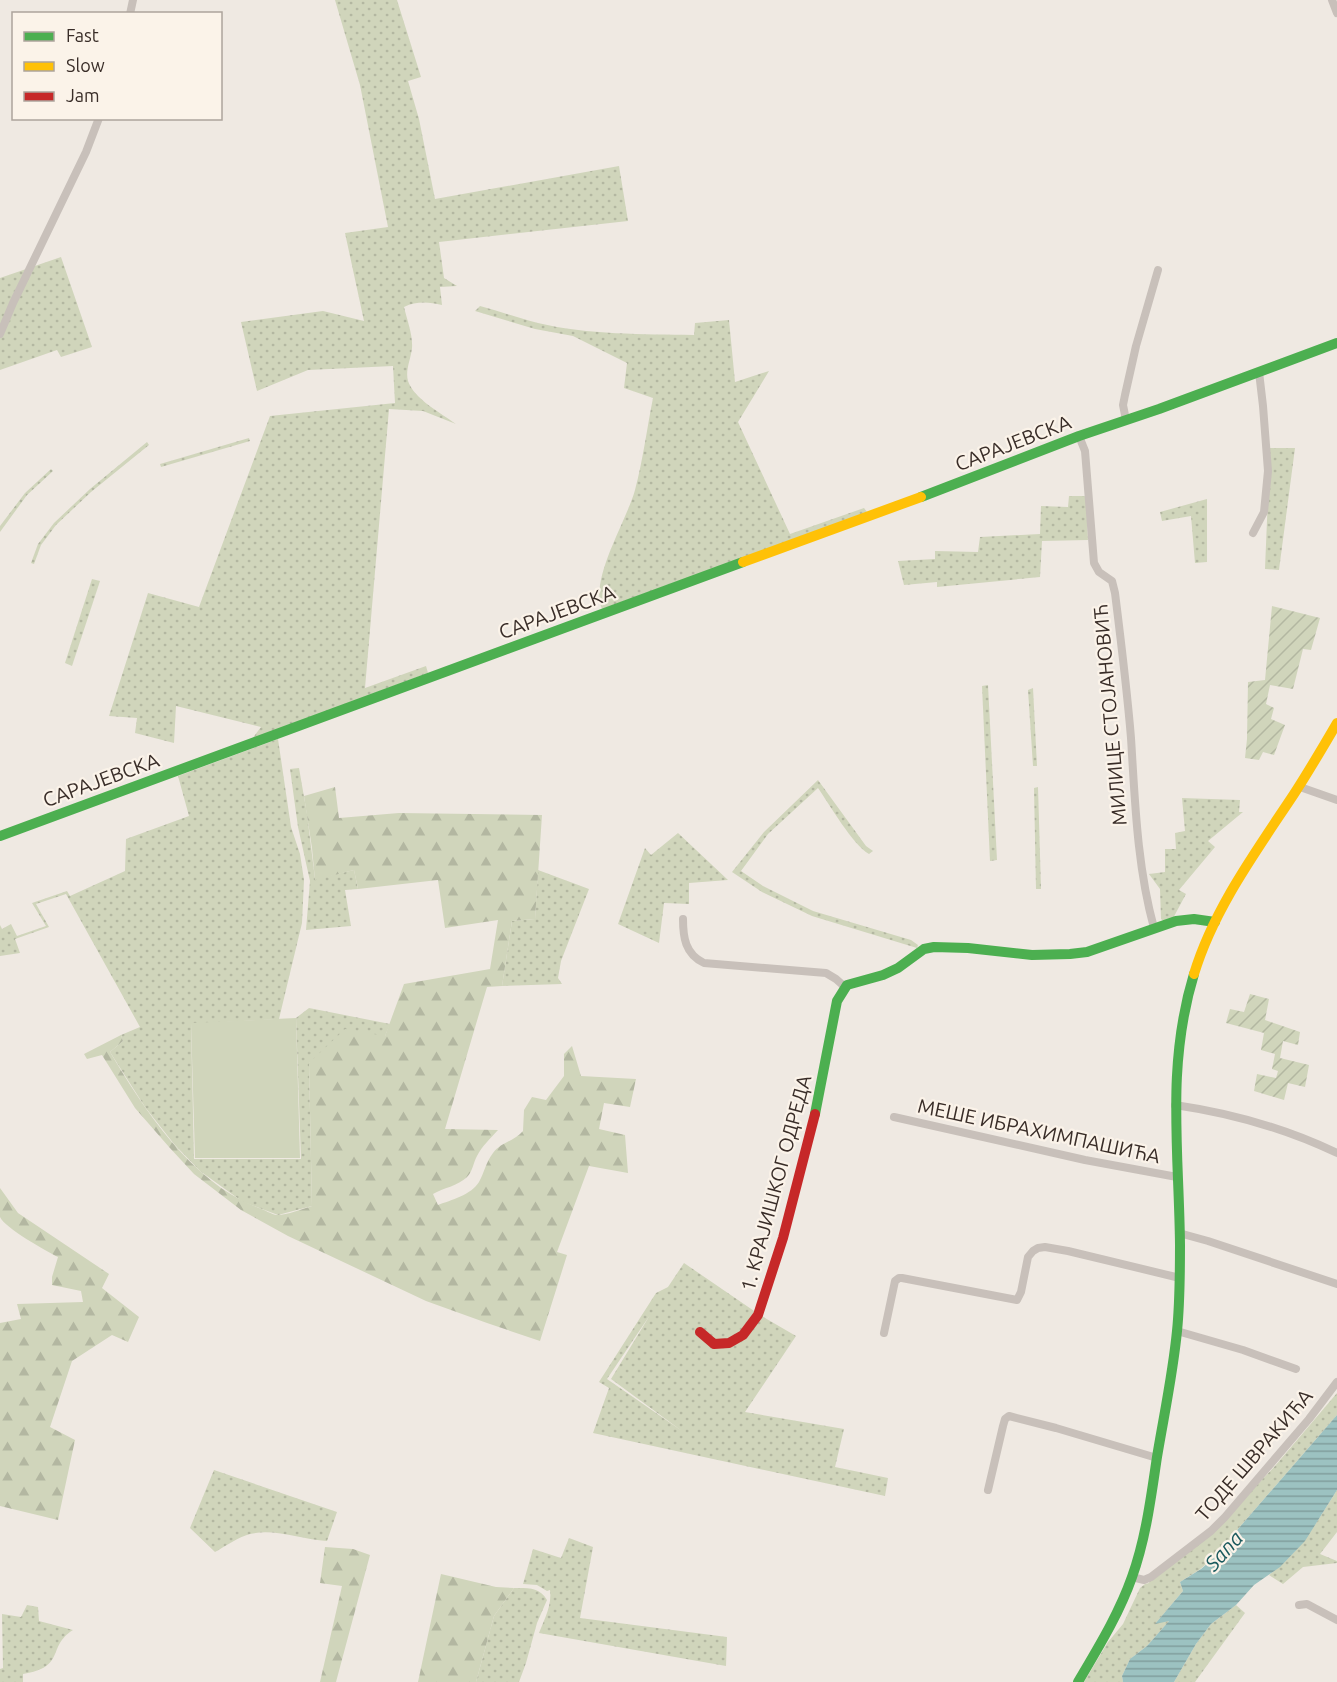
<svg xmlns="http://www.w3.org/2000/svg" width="1337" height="1682" font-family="Ubuntu,sans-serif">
  <defs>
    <pattern id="grass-dots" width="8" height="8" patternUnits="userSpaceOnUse" patternTransform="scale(1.5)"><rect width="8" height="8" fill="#d0d5bb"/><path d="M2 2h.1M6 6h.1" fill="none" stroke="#b3b7a1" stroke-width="1.8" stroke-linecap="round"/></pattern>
    <pattern id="forest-firs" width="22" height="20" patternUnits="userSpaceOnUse" patternTransform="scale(1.5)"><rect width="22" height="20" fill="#d0d5bb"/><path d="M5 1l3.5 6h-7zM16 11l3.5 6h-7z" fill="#b3b7a1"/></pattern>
    <pattern id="garden-furrows" width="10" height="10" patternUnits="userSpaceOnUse" patternTransform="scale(1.5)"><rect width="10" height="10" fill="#d0d5bb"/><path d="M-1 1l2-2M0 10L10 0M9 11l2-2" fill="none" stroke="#b3b7a1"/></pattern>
    <pattern id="water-rules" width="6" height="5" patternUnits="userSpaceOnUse" patternTransform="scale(1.5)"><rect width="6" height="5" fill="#9cc2c1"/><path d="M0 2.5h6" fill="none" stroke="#809e9d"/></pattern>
  </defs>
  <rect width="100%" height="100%" fill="#efe9e2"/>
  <g fill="url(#grass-dots)" fill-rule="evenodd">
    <path d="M335,0h62l24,77 -13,4 11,38 16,80 184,-33 9,55 -189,21 5,36 13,8 -17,1 2,18c-14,-3 -25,-4 -38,2 3,13 9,28 8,41 -1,11 -7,22 -4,33 6,18 33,32 48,43l-33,-13 -34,-2 -24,279 61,-22 2,7 -176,66 9,-12 -85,-21 -2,37 -39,-10 2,-15 -28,-2 39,-123 51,14 71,-191 125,-13 -2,-37 -85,4 -51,21 -16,-69 82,-11 41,10 -19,-88 43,-6 -28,-142z"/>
    <polygon points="61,257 92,347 61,357 57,350 0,370 0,278"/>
    <path d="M480,306c19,5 38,12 58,17 50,12 105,11 156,12l1,-12 34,-3 6,62 34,-11 -31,51 52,112 74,-26 3,4 -265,97c-13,-29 25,-89 33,-119 8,-30 12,-62 18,-92l-29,-10 3,-25 -54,-27 -38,-7 -60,-18z"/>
    <polygon points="249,438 250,441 161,467 160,464"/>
    <polygon points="147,442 149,445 91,492 56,525 41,545 34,564 31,563 38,544 54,523 90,489"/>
    <polygon points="1270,448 1295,448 1279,570 1265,569"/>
    <polygon points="51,469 53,471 27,495 0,532 0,526 25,493"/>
    <polygon points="1069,496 1086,496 1088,540 1042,541 1040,577 937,587 937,582 904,585 898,561 935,559 935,551 978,552 980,537 1040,534 1041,506 1068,507"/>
    <polygon points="1207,499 1207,562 1195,563 1191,516 1162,521 1160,512"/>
    <polygon points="92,579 100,581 72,666 65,663"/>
    <polygon points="988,685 997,860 990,861 982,686"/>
    <polygon points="1033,688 1037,766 1033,766 1028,690"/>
    <polygon points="278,739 291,827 300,854 304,880 302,923 279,1019 191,1024 194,1159 301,1159 296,1018 309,1008 390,1024 385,1036 309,1063 312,1206 278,1215 243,1202 200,1171 174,1144 145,1107 110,1052 123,1041 121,1035 140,1027 66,894 36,904 49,927 15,939 20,953 0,956 0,925 2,929 11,924 17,936 46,926 32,903 67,891 70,896 125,871 126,839 189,816 178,776"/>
    <polygon points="299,768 307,814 315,879 354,870 358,889 345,890 351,926 306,930 310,881 298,827 290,769"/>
    <path d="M818,780l48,66 7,5 -4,3c-16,-9 -40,-50 -51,-66l-50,46 -27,37 22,15 50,25 98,29 7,5 -1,3 -105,-32 -50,-24 -30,-20 32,-40z"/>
    <polygon points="1038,787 1041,889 1036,889 1034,788"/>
    <polygon points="1182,798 1240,800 1239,812 1243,812 1208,841 1215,847 1179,890 1186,894 1171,922 1165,922 1161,919 1160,889 1149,874 1165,872 1165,849 1176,849 1175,833 1185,831"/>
    <polygon points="678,833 728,880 689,883 689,904 664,903 659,943 618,924 645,848 651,855"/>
    <polygon points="538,870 589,889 561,961 558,978 562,984 502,986 512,921 535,919"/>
    <path d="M684,1263l76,52 36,21 -51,76 99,17 -9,38 53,11 -3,18 -292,-63 16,-45 -10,-6 57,-89 12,-6zM650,1315l-39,64 71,52 -75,-52z"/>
    <polygon points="1337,1393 1337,1415 1238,1529 1229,1545 1199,1570 1180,1582 1183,1591 1156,1623 1170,1620 1147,1646 1130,1659 1122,1676 1123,1682 1084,1682 1108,1642 1123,1624 1140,1588 1145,1584 1149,1583 1152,1576 1229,1514 1275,1466"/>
    <path d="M214,1470l123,42 -10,29c-25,-1 -52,-13 -77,-7 -12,3 -24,12 -35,18l-25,-24z"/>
    <path d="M1337,1490v42l-17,22 17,7v2l-34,4 -20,17 -14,-9c32,-24 47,-52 68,-85z"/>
    <path d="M569,1538l24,9 -13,71 147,19 -1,29 -187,-33c6,-15 13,-28 11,-43l-3,1 -10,-6 -14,-1 10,-35 28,9z"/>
    <path d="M514,1588c13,0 26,-1 33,12l-10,23 -11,40 -7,19h-43l18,-66z"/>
    <path d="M27,1605l11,2 1,14 34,9c-27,17 -6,37 -50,44v8h-23v-13l3,-1 -1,-54 19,3z"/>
    <polygon points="1236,1605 1245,1613 1195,1682 1174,1682 1196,1644 1211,1624"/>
  </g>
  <g fill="url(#forest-firs)">
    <path d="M335,787l4,31 60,-5 143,2 -7,104 -23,2 -10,65 -15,1 -42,142 53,1c-8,9 -16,16 -21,26 -4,7 -4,15 -10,21 -9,9 -24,11 -34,17l5,11c13,-5 33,-10 41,-23 5,-9 7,-20 14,-29 8,-11 22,-12 30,-22l1,-21 8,-13 14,3 18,-24v-22l8,-8 9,30 55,3 -6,28 -26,-4 -5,26 26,6 3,38 -39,-7 -32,86 10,3 -27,86 -53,-18 -61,-22 -138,-65 -47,-26 -47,-36 -25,-27 -34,-39 -33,-53 -15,4 -3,-5 37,-19 2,6 -13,11c35,59 82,131 149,156 6,2 12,6 17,7 8,1 27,-6 36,-9l-3,-143 36,-34 40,7 19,-52 86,-15 8,-49 -53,8 -7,-48 -80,9 -4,-19 -39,10 -3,-32 -8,-52z"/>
    <path d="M0,1188l18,25 91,61 -7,14 37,29 -11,25 -16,-7 -40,26 -22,66 25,13 -17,80 -58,-14v-183l21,-4 -4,-15 66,-2 -2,-11 -29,-6v-8l6,-20c-12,-6 -53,-29 -58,-40 0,-8 0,-21 0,-29z"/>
    <polygon points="325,1547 353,1549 370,1555 336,1682 320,1682 342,1586 320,1583"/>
    <polygon points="441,1574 496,1587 514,1588 494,1616 476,1682 418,1682"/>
  </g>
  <g fill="url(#garden-furrows)">
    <polygon points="1272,606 1320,618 1311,650 1303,649 1293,689 1270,685 1266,704 1274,708 1271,719 1285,725 1274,755 1263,752 1259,760 1245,758 1247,739 1248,682 1265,680"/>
    <polygon points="1250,994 1269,999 1265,1020 1300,1032 1298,1045 1283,1041 1280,1058 1309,1065 1305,1087 1288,1083 1284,1100 1254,1091 1257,1074 1276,1078 1278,1071 1272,1069 1275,1054 1261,1050 1264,1033 1226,1023 1230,1009 1244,1012"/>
  </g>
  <polygon fill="#d0d5bb" points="296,1018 300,1158 195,1158 191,1023"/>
  <polygon fill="url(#water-rules)" points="1337,1415 1337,1490 1305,1541 1280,1567 1254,1585 1236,1605 1211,1624 1196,1644 1174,1682 1123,1682 1122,1676 1130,1659 1147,1646 1169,1621 1155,1624 1183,1591 1180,1582 1201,1569 1229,1545 1238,1529"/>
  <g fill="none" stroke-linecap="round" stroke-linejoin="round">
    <g stroke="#c8c0ba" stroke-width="8">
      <polyline points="1332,0 1337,13"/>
      <polyline points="130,14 133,0"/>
      <polyline points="0,334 13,303 86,152 99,118"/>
      <polyline points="1126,420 1123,405 1125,395 1136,346 1158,270"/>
      <path d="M1079,436l6,15 9,112 5,9 13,9 3,12c6,48 12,96 16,145 4,63 6,128 23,190"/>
      <polyline points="1253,533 1264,512 1268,471 1263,406 1259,372"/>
      <polyline points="1300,787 1337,800"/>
      <path d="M683,919c0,18 2,35 21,44l122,10 10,6 9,8"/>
      <path d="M1175,1105c55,8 112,24 162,48"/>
      <polyline points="894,1117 1085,1160 1177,1177"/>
      <polyline points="1179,1233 1208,1241 1337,1284"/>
      <polyline points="1177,1331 1243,1350 1296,1369"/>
      <polyline points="884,1333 895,1281 899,1278 902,1278 1017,1300 1021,1292 1028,1257 1033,1251 1038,1248 1045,1247 1068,1251 1180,1278"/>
      <polyline points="988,1490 1003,1426 1005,1419 1009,1416 1056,1428 1157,1458"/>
      <polyline points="1132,1577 1144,1580 1151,1577 1211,1531 1225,1517 1309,1419 1337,1382"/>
      <polyline points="1299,1605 1307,1604 1337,1620"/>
    </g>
    <g stroke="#4caf50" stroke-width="10">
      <polyline points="921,497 1079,436 1159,409 1337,343"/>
      <polyline points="0,836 743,562"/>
      <polyline points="815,1114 837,1001 847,985 883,975 898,968 924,949 934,947 968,948 1032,955 1070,954 1087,952 1176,921 1194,919 1215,922"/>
      <path d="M1078,1682c20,-34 41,-68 54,-105 14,-39 19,-80 25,-120 7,-42 16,-84 20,-126 3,-29 3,-58 3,-86 -1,-95 -14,-179 14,-271"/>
    </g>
    <g stroke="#ffc107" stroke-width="10">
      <polyline points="743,562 921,497"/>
      <path d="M1194,974c20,-66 63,-124 100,-180 15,-23 29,-47 43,-71"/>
    </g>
    <polyline stroke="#c62828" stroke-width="10" points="700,1332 714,1344 729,1343 743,1335 758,1315 783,1238 815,1114"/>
  </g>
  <g text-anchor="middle" stroke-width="4.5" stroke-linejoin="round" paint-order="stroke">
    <g font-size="20" fill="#392d28" stroke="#fbf3e9">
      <text transform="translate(1013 443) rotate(-21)" y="7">САРАЈЕВСКА</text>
      <text transform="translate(557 612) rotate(-20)" y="7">САРАЈЕВСКА</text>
      <text transform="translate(1110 715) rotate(-95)" y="7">МИЛИЦЕ СТОЈАНОВИЋ</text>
      <text transform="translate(101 780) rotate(-20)" y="7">САРАЈЕВСКА</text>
      <text transform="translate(1039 1131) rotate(12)" y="7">МЕШЕ ИБРАХИМПАШИЋА</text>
      <text transform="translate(776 1183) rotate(-75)" y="7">1. КРАЈИШКОГ ОДРЕДА</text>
      <text transform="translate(1254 1455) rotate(-49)" y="7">ТОДЕ ШВРАКИЋА</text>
    </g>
    <g font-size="21" font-style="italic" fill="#1b5a5e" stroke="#fbf3e9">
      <text transform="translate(1224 1551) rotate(-48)" y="7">Sana</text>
    </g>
  </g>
  <rect x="12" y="12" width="210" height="108" fill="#fbf3e9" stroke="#ada49c" stroke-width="1.5"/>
  <rect x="24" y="32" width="30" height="9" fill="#4caf50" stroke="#ada49c" stroke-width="1.5"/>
  <text x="66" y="42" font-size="18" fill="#392d28">Fast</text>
  <rect x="24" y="62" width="30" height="9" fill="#ffc107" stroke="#ada49c" stroke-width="1.5"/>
  <text x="66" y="72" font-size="18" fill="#392d28">Slow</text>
  <rect x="24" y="92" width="30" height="9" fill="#c62828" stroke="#ada49c" stroke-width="1.5"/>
  <text x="66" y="102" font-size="18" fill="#392d28">Jam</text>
</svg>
